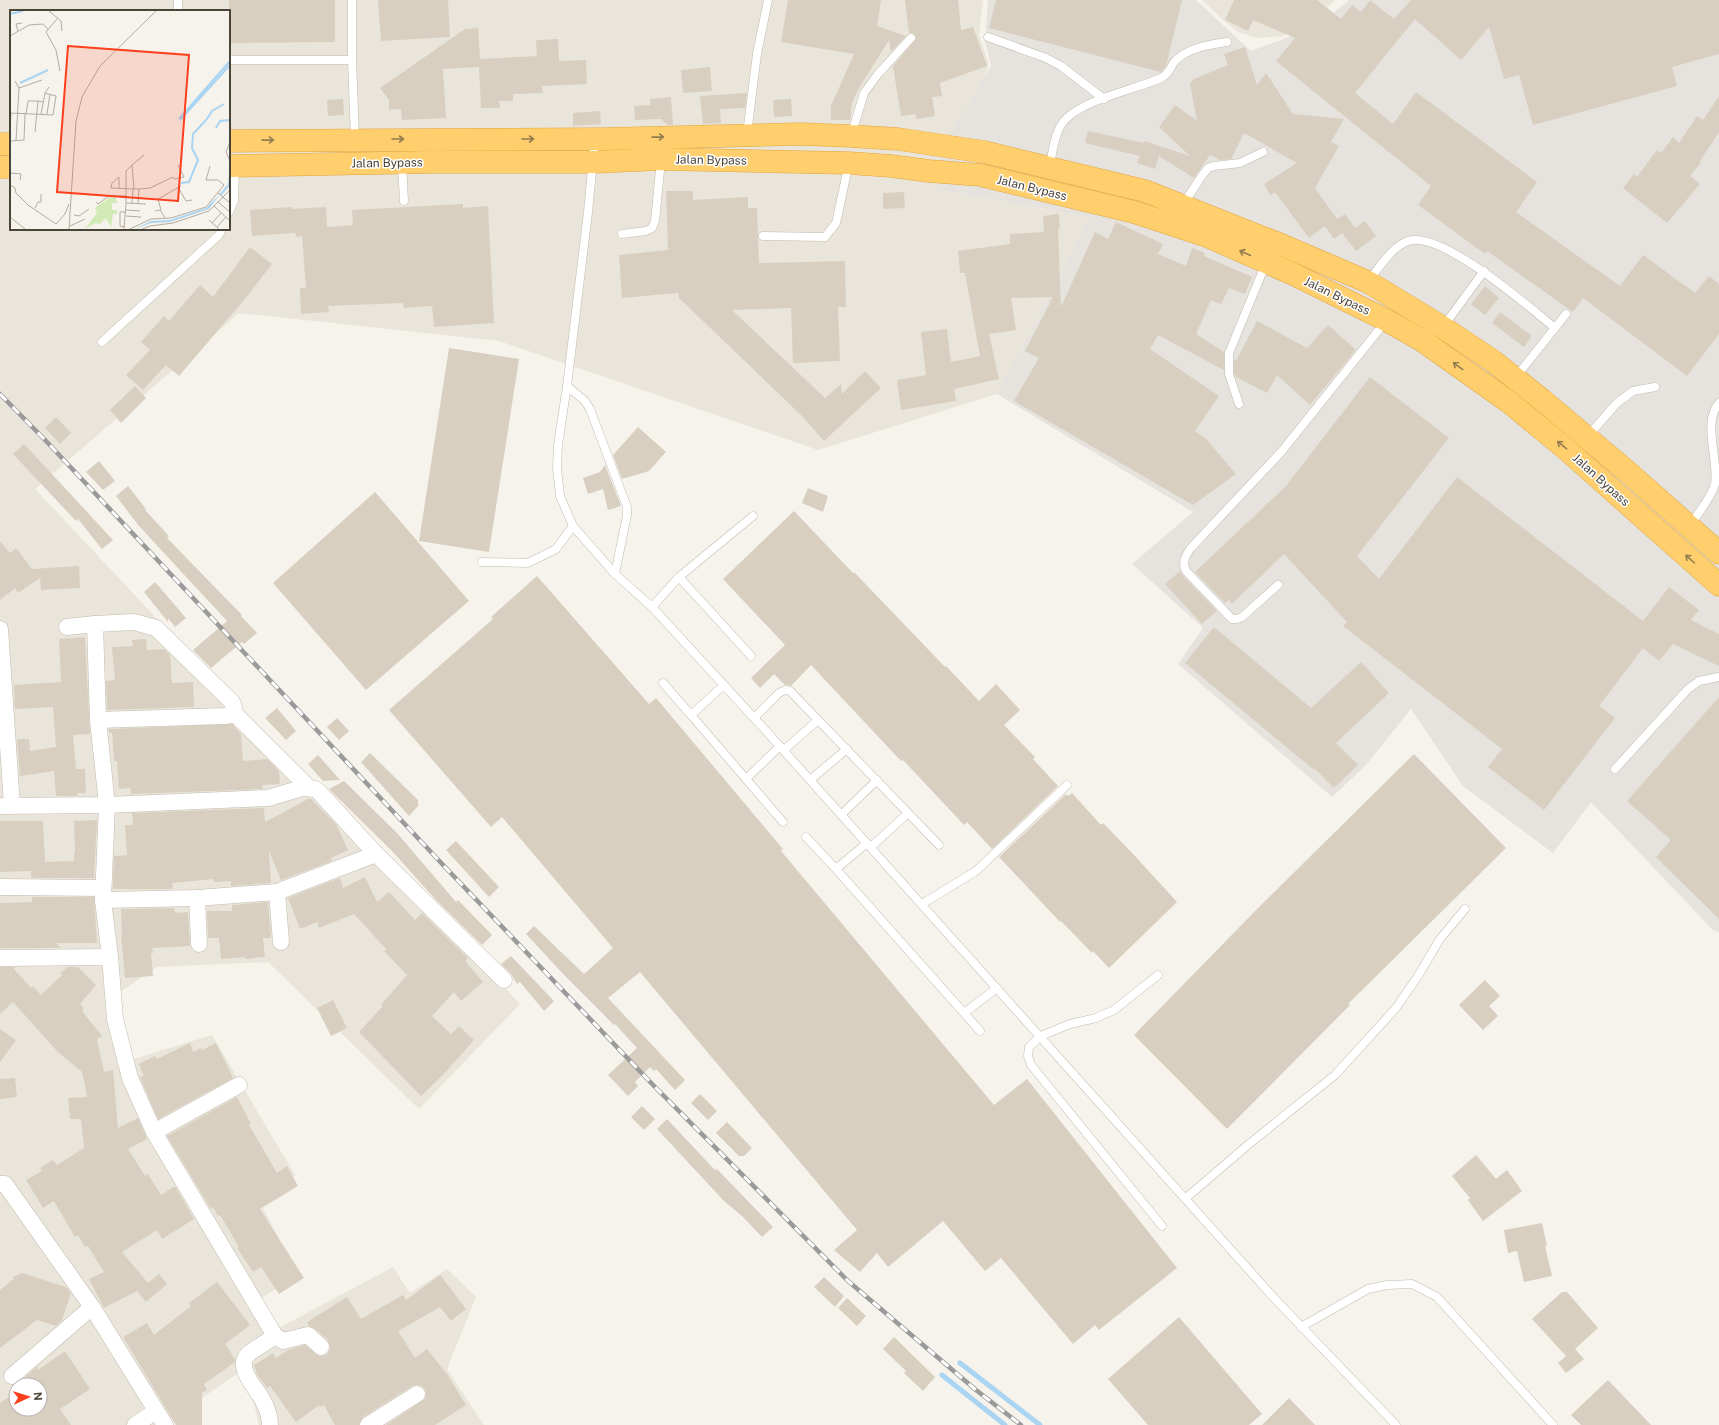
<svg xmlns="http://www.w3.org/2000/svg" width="1719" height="1425" font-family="'Public Sans',sans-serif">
  <rect width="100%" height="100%" fill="#f6f3ec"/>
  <g fill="#eae5da" fill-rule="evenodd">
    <path d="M0,0h983l-4,35 10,30 -51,125 152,27 -93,177 -179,56 -319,-109 -260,-28 -204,176 485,515 -101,105 -151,-147 -111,5 -44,30 11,65 88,-27 83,140 -35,27 37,72 -41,28 17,29 120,-64 17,26 37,-24 29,28 -29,72 37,56h-225l-5,-21 -16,-31 -75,52h-163zM11,11h218v218h-218zM16,1385h24v24h-24z"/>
    <polygon points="1202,0 1335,0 1313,21 1294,26 1283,36 1257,38 1238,32 1224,21"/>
  </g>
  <polygon fill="#e6e2dd" points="988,0 1196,0 1251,51 1289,37 1298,27 1331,15 1349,0 1719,0 1719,932 1713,930 1591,802 1553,853 1463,786 1411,709 1366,765 1332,797 1178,664 1203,628 1132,564 1193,512 997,394 1090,217 938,190 943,146 991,66 985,41"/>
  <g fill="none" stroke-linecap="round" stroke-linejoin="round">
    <g stroke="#a9d4f2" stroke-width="5">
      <polyline points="960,1363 1040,1425"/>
      <polyline points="942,1375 1005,1425"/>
    </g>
  </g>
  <g fill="#d8cfc1">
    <polygon points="229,0 335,0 335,42 229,43"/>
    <polygon points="378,0 448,0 450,37 381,41"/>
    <polygon points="788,0 881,0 877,26 906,36 891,52 889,40 859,88 852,103 850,120 831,120 831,106 854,54 781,42"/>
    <polygon points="905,0 958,0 961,30 973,27 987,66 940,83 942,96 932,97 935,116 916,119 916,114 901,116 893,66 916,39 914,34 909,33"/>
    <polygon points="996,0 1182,0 1166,66 1161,72 989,28"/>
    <polygon points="1234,0 1317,0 1341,19 1352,5 1361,12 1370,0 1394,19 1411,0 1719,0 1719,54 1672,67 1677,86 1533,125 1519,75 1504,79 1489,27 1461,60 1415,19 1355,93 1393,124 1416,92 1537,182 1516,212 1620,286 1643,255 1695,293 1709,276 1719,284 1719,334 1687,376 1583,298 1573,312 1487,251 1485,254 1418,205 1431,186 1276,61 1295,38 1253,20 1248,31 1225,20"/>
    <polygon points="478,28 480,59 537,56 536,40 558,39 559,61 586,60 587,84 542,86 543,93 513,94 513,101 499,101 500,108 481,108 479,67 443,69 446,118 402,120 401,109 389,110 389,100 380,88 465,29"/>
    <polygon points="1245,47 1257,85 1266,73 1293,114 1344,119 1331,142 1339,146 1315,188 1337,219 1345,214 1355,228 1365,221 1376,236 1356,251 1342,233 1334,239 1325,226 1309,238 1275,192 1270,195 1264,184 1297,163 1244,133 1231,159 1220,160 1210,155 1194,178 1159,156 1155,169 1137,163 1140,156 1085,143 1088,131 1144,143 1144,141 1190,156 1159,127 1175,105 1197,121 1190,84 1194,79 1228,65 1224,54"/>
    <polygon points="710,67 712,91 683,93 681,70"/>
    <polygon points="747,93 745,108 720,109 721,123 703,124 700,96"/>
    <polygon points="1719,96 1719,132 1700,161 1701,162 1690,176 1700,184 1667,223 1623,188 1634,174 1637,177 1657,150 1661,153 1673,137 1679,143 1697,116 1703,120"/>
    <polygon points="671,97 673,125 668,125 661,119 635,120 634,106 650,105 650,99"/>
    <polygon points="343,99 344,115 328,116 327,100"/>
    <polygon points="791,99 792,116 774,117 773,100"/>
    <polygon points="600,111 601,124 573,126 573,113"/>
    <polygon points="666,191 693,191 693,200 748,197 748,208 757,208 759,263 845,261 846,307 838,307 840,361 793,363 791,308 732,310 825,398 841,384 842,394 865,371 881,388 824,441 803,417 679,298 678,293 622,298 619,255 668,250"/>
    <polygon points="904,192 905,208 883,209 883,193"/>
    <polygon points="463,204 463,208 488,206 494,323 434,327 432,306 404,308 403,303 328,306 329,312 301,314 300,288 306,288 302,236 296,237 295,233 252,236 250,210 292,207 292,209 326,207 327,227 353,225 352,210"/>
    <polygon points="1059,214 1060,228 1058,229 1061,307 1095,232 1108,239 1116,222 1163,244 1158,254 1186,266 1192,248 1205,253 1204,256 1252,277 1245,294 1229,288 1221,304 1211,300 1196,334 1224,352 1224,370 1158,335 1150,349 1219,396 1195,431 1206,439 1236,474 1193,505 1014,401 1039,358 1025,351 1053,297 1011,298 1016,330 989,334 999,379 954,389 956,401 901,410 897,380 926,375 921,332 947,329 951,362 980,356 965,273 960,273 958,251 1010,244 1010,234 1044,232 1043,216"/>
    <polygon points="250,247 272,264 245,299 179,376 166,365 143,390 126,375 150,350 141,342 164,316 169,321 200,285 213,297"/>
    <polygon points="1485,286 1499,298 1485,315 1471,304"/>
    <polygon points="1500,312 1532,336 1524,347 1492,323"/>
    <polygon points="1257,321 1307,348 1328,325 1355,349 1355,351 1310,405 1277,375 1267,393 1236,377 1234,373 1234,360 1236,361"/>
    <polygon points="449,348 519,359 489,552 419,541"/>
    <polygon points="1370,377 1449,438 1357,556 1379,579 1457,477 1643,621 1669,587 1699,610 1691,620 1719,634 1719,666 1673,644 1659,661 1643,648 1599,706 1615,718 1544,810 1488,767 1502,749 1343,626 1347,622 1284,554 1232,604 1229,600 1225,603 1195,572 1286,486"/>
    <polygon points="135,386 146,398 121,423 110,410"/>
    <polygon points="56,417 71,433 60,444 45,428"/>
    <polygon points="638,427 666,452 649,471 622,479 613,455"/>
    <polygon points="24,444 113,540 102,549 78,519 76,521 13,454"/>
    <polygon points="99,461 115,481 103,490 86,472"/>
    <polygon points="605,465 621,506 608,510 603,489 588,494 583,478 600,472"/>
    <polygon points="128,486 146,509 145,510 169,536 167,538 242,615 241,616 257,633 244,644 242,642 211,668 193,650 227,621 139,526 116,496"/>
    <polygon points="808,488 828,496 823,512 802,503"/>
    <polygon points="375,492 469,601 366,690 273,583"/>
    <polygon points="794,511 853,573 854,572 945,667 946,666 979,701 996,684 1020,710 1004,725 1035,757 1033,759 1058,786 992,849 967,822 964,825 903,760 901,761 811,665 791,686 785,685 774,674 760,688 751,678 785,645 723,579"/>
    <polygon points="0,541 10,553 16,548 32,569 79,566 80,588 41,590 40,578 18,593 15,588 0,600"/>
    <polygon points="1180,571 1182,575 1217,611 1202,624 1165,584"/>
    <polygon points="537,576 649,704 656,698 783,849 781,851 994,1105 1027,1079 1177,1268 1099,1330 1095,1325 1073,1344 1001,1258 985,1271 943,1221 888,1267 877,1253 860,1272 834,1250 857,1230 640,972 608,998 685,1080 675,1090 656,1069 654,1071 650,1067 635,1082 638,1086 628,1096 608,1075 637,1048 615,1024 614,1025 565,976 526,934 534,926 584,974 613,948 502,817 491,827 389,710 493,619 491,617"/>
    <polygon points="155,582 186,618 175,627 168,618 168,622 144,592"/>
    <polygon points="1214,627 1311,708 1361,662 1389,693 1336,743 1358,765 1334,788 1314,768 1313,769 1185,663"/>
    <polygon points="85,637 90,734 73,735 76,769 85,769 86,793 77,793 78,796 56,796 54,771 20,776 17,739 29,739 30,751 56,747 53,707 15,709 14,685 61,682 59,639"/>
    <polygon points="146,639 147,650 164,649 170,655 172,683 193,682 194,707 107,710 106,681 115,680 112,647 133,646 132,640"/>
    <polygon points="1719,697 1719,919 1656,857 1671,840 1627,801"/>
    <polygon points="277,708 296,731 286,740 265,718"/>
    <polygon points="337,718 349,731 339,740 327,727"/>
    <polygon points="232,724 241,734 243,761 267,759 279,771 280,784 262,785 263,789 131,794 130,788 119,789 117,761 114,761 112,733 109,733 109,729"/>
    <polygon points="370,753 418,800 418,806 409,816 361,762"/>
    <polygon points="1414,754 1506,848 1348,1004 1350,1005 1227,1129 1134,1035 1260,906"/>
    <polygon points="318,755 340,780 323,781 308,764"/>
    <polygon points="344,781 397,833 456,902 458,900 492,935 482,945 436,900 393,852 329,789"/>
    <polygon points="1072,793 1101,825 1103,823 1134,855 1177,902 1109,968 1093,951 1092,953 1061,921 1060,922 999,857 1066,794 1068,796"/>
    <polygon points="310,798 336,824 348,850 331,858 332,861 281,880 269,851 271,883 231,886 231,881 214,882 213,879 172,883 173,889 113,889 114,856 127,855 125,825 133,825 132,813 264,808 265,822"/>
    <polygon points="97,820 94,878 31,878 31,871 0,872 0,821 43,821 45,862 74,861 74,854 75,853 74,821"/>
    <polygon points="456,841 499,887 489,897 446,850"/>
    <polygon points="365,877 377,902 389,892 415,920 422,913 468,958 465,961 483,982 461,1001 454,992 432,1016 451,1034 459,1026 474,1040 443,1075 421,1096 359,1032 383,1006 381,1005 407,975 384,951 386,949 354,914 319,928 317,922 300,929 288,898 340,878 343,888"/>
    <polygon points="32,897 94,897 97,943 56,943 61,948 0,948 0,903 32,902"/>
    <polygon points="268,902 271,938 263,938 265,957 245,959 245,957 221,959 219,938 208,938 207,911 232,911 232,905"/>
    <polygon points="174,908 175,913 188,912 190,946 152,948 153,953 151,954 153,976 125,978 121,935 122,935 121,909"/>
    <polygon points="511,956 554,1001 544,1011 520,982 517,984 511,974 501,964"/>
    <polygon points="0,967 15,967 14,969 31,988 33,986 41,995 62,975 60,974 67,967 78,967 96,985 80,1004 84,1008 82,1011 102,1036 97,1039 104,1072 113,1070 118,1128 138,1118 147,1139 128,1149 145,1176 148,1174 161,1195 175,1186 194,1219 162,1239 157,1230 122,1252 148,1283 159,1274 167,1284 146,1302 137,1291 104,1308 89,1279 104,1272 88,1246 85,1247 78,1235 75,1237 54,1201 43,1208 26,1180 42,1171 40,1168 53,1160 57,1165 84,1148 81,1119 70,1119 68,1098 87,1097 85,1084 82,1072 58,1052 13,1002 0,1014"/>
    <polygon points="1485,980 1500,996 1489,1006 1498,1016 1483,1030 1459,1005"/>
    <polygon points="333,1000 347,1028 331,1036 317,1008"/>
    <polygon points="0,1029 16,1040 0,1062"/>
    <polygon points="190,1043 193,1052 201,1048 202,1050 216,1043 233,1078 158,1119 140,1077 144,1076 139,1064 155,1056 157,1059"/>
    <polygon points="15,1078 17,1097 0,1099 0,1079"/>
    <polygon points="700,1094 717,1111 708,1120 691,1103"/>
    <polygon points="237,1097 251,1124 249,1125 277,1173 287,1166 298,1186 260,1209 304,1278 279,1294 261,1267 253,1272 237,1248 239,1247 220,1215 218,1216 213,1207 211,1209 167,1136"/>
    <polygon points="642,1106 655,1119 644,1130 631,1117"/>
    <polygon points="667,1119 715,1170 717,1169 773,1227 762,1237 743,1217 724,1201 657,1129"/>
    <polygon points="727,1122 752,1148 744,1156 739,1156 716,1133"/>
    <polygon points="1476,1155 1496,1179 1507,1170 1522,1191 1483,1221 1468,1200 1470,1198 1452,1176"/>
    <polygon points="1542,1223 1547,1246 1545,1246 1552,1276 1524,1282 1517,1251 1508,1253 1504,1230"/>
    <polygon points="22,1273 66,1287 71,1293 62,1320 56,1326 37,1320 0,1348 0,1290 14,1279 13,1277"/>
    <polygon points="440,1275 466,1309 451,1321 440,1307 398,1331 415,1358 427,1349 447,1374 466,1405 435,1425 386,1425 425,1399 426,1394 425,1389 422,1386 417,1385 412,1386 363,1417 359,1425 335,1425 324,1405 320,1407 319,1405 296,1422 270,1386 267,1388 257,1374 254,1365 273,1353 276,1358 290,1349 305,1345 319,1356 323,1356 328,1354 330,1349 328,1340 314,1328 309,1326 307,1322 347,1297 361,1319 403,1295 406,1300"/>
    <polygon points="824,1277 844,1296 835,1307 814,1287"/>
    <polygon points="217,1282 250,1325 225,1344 235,1359 235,1362 204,1384 207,1390 202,1393 202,1425 176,1425 123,1337 147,1323 154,1335 191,1306 189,1303"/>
    <polygon points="1562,1292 1567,1292 1598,1328 1575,1349 1584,1359 1566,1373 1558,1363 1566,1356 1532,1319"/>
    <polygon points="847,1298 866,1316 857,1326 838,1308"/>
    <polygon points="1179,1317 1262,1414 1249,1425 1148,1425 1108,1379"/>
    <polygon points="894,1337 935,1377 923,1391 904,1373 906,1371 883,1349"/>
    <polygon points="65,1351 90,1389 60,1409 71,1425 0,1425 0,1403 16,1392 16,1409 40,1409 40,1385 26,1385 28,1384 24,1378 37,1367 38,1370"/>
    <polygon points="1608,1380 1651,1425 1581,1425 1571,1415"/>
    <polygon points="1289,1398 1315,1425 1262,1425"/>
  </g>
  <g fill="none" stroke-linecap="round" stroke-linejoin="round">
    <g stroke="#c2bbae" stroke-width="9">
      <g id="lane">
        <polyline points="178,0 178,11"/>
        <polyline points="352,0 352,60 355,139"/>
        <polyline points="988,37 1046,58 1061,66 1104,99"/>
        <polyline points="229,60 352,60"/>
        <polyline points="747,134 757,54 768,0"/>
        <polyline points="851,136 864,93 878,74 911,38"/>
        <polyline points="595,139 588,212 567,386 558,445 557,468 560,496 573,526 615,574 652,607 767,732 1275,1299 1396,1425"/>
        <polyline points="402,164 404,201"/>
        <path d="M1049,167c4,-14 5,-34 15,-46 19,-22 70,-31 97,-43 9,-4 9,-12 15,-18 14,-13 33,-15 51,-18"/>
        <polyline points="1183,205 1201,177 1208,168 1214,166 1240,163 1263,152"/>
        <polyline points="229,212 234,201 235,166"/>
        <polyline points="622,234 646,231 652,228 655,221 661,160"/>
        <polyline points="763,236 825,237 836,223 849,163"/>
        <path d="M1368,282c11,-14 23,-35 40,-41 33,-11 120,65 147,87"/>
        <polyline points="1443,327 1484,271"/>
        <polyline points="102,342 219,235 222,229"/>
        <polyline points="1516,377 1566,314"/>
        <polyline points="567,386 585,401 590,409 627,507 627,515 615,574"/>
        <polyline points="1239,404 1229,374 1229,353 1266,263"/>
        <polyline points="1587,437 1617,403 1633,391 1655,387"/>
        <path d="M1690,526c7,-12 22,-29 25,-42 4,-25 -13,-61 4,-81"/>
        <polyline points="482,562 528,563 556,549 573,526"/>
        <polyline points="679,577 751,656"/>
        <path d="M1278,585l-36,32 -5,2h-5l-46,-48c-4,-9 -1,-14 4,-22l92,-98 104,-130"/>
        <polyline points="652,607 679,577 753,516"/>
        <polyline points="663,683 691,715"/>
        <polyline points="724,685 691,715 746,779 780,746"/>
        <polyline points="754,718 779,693 785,690 790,691 939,845"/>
        <polyline points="784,750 818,720"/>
        <polyline points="1615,769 1688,689 1699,681 1719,677"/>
        <polyline points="746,779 783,822"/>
        <polyline points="810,780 847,749"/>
        <polyline points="841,815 877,780"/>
        <polyline points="806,837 836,869"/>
        <polyline points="867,843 836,869 964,1013 997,988"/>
        <polyline points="871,847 908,813"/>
        <polyline points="922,904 976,871 1067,785"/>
        <polyline points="1158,975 1114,1010 1096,1018 1070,1024 1041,1036 1029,1047 1028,1056 1031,1065 1162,1226"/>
        <polyline points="964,1013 980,1031"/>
        <polyline points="1186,1198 1249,1144 1335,1075 1396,1008 1418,976 1440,939 1465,909"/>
        <polyline points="1301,1327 1368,1289 1387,1285 1412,1284 1437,1297 1553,1425"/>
      </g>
    </g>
    <g stroke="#c2bbae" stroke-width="17">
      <g id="street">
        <polyline points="67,627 95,624"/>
        <polyline points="0,629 12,805"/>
        <polyline points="233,712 309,788"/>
        <polyline points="98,720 225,716 231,715 234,707 232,702 156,628 134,622 95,624 98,720 107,805 103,900 110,957"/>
        <polyline points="0,806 107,805 268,798 302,788 315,789 319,792 376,854"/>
        <polyline points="0,887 103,888"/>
        <polyline points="277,892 281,942"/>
        <polyline points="197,898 199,944"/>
        <polyline points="103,900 197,898 277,892 376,854 504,980"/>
        <path d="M0,958l110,-1 5,62 15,59 24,54 121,204 -27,18c-13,15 9,34 15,47 4,7 7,16 7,24"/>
        <polyline points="154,1132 239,1085"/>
        <polyline points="0,1184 5,1184 92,1307 165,1425"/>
        <polyline points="275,1336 283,1341 308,1335 321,1347"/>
        <polyline points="12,1376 92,1307"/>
        <polyline points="135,1425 156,1411"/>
        <polyline points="368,1425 417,1394"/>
      </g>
    </g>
    <g stroke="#e0a43c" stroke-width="23">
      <g id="highway">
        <polyline points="229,141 602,139 801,134 850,136 898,139 984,152 1145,191 1284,246 1368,282 1442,327 1493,361 1541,399 1629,473 1719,553"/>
        <polyline points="0,144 11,144"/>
        <polyline points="229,166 432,162 594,162 661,159 849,163 891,166 929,171 980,175 1134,212 1207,236 1293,274 1386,320 1423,341 1509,402 1566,449 1719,585"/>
        <polyline points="0,167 11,167"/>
      </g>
    </g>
    <use href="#lane" stroke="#fff" stroke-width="8"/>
    <use href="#street" stroke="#fff" stroke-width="16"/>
    <use href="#highway" stroke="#ffcf6e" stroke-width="22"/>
    <g stroke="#9a9a9a" stroke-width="4.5">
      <polyline id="rail" points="0,394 47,442 445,867 655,1087 848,1281 976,1390 1021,1425"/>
    </g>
    <use href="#rail" stroke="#fff" stroke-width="3" stroke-dasharray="9" stroke-linecap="butt"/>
  </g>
  <defs><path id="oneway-shaft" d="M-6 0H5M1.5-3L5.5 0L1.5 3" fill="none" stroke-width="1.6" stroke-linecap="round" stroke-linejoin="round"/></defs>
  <g stroke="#937c4e">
    <use href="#oneway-shaft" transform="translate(658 137) rotate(-1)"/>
    <use href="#oneway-shaft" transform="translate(398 139)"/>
    <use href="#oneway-shaft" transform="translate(528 139)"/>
    <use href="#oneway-shaft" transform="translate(268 140) rotate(-1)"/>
    <use href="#oneway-shaft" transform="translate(1245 253) rotate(-156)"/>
    <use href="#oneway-shaft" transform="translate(1458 366) rotate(-144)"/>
    <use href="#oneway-shaft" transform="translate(1562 445) rotate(-141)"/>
    <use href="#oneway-shaft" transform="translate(1690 559) rotate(-138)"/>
  </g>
  <g text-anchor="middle" stroke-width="3" stroke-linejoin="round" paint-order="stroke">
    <g font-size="12" fill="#4b4439" stroke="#fff">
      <text transform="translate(711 160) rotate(1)" y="4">Jalan Bypass</text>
      <text transform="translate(387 163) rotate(-1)" y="4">Jalan Bypass</text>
      <text transform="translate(1032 188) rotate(14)" y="4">Jalan Bypass</text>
      <text transform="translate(1337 296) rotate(26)" y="4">Jalan Bypass</text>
      <text transform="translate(1601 480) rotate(42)" y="4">Jalan Bypass</text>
    </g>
  </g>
  <g transform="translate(10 10)">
    <rect width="220" height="220" fill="#f6f3ec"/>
    <path d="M103,185h2l2,8h-5v7h5v4h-4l-2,13 -5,-9 -6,6 -5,-1 -10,6 12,-16 -2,-5z" fill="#d2eab5"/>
    <path d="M210,184l-11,15 -39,13 -19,1 -16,6 16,-8 19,-1 36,-12z" fill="#a9d4f2"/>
    <path fill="none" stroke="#a9d4f2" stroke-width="2" d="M0,4l13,-3M10,73l28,-13M169,109l51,-58M170,110l50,-55M206,118l4,-7 10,-1M171,173l8,-1 9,-22 -6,-12 1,-14 14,-15 5,-8 12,-7M210,185l9,-10 1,-14"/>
    <path fill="none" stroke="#b2ada4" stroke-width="1" d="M39,1l12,10 1,10M47,9l-11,13 10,18 4,21M8,21l-2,-7 6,-1M0,26l19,-11 14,-1 5,5M5,71l4,7 -3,53M9,78l23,-8M0,103l43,2 3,-19 -11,-3M16,104l2,-13h10M31,104l4,-21 4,-6M37,104l3,-20M0,122l1,-19M25,122l3,-31 5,1M0,131l14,-1 1,-26M220,132l-4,10 4,9M0,166v-3l11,1 -1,6M0,175l5,3 1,5 12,12 28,19 9,-10 4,-10M168,177l8,14 6,-1M109,178v-11l-7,6 -1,5 23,1h5M124,179l-2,-24 12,-10M208,183l12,10M86,192l2,2 11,-8h17M208,192l12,10M116,193v-32l6,-6M122,194l1,-15M128,194l1,-15 11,-1 23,-11 1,2 10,-2 -6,-12M204,196l16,15M25,198l3,-6h3v-8M116,200l14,1M151,200l-3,-11 23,-13M145,201l5,-1 5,8M64,205l5,1 10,-7M116,206l15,1M0,207l15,12M199,210l10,9M202,213l9,-10M60,216l15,-7M115,217l-5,-1v-14h6M207,217l9,-10M59,219l7,-108 6,-24 18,-31 56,-55M114,219l2,-26 20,1M120,219l21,-10 20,-1 35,-11 18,-22 -6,-5h-12l4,-14M132,219l8,-3 23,-3 36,-12 21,-21"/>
    <path fill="#fc3f1d" fill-opacity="0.15" stroke="#fc3f1d" stroke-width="2" d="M58,36l121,9 -11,146 -121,-9z"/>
    <rect width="220" height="220" fill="none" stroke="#4b4439" stroke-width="2"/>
  </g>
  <g transform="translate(28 1397) rotate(86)"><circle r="19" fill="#ffffff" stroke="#b7b4b0"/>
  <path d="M0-3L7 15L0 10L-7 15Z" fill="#fc3f1d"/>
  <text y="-6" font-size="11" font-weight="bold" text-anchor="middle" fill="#4b4439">N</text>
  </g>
</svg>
